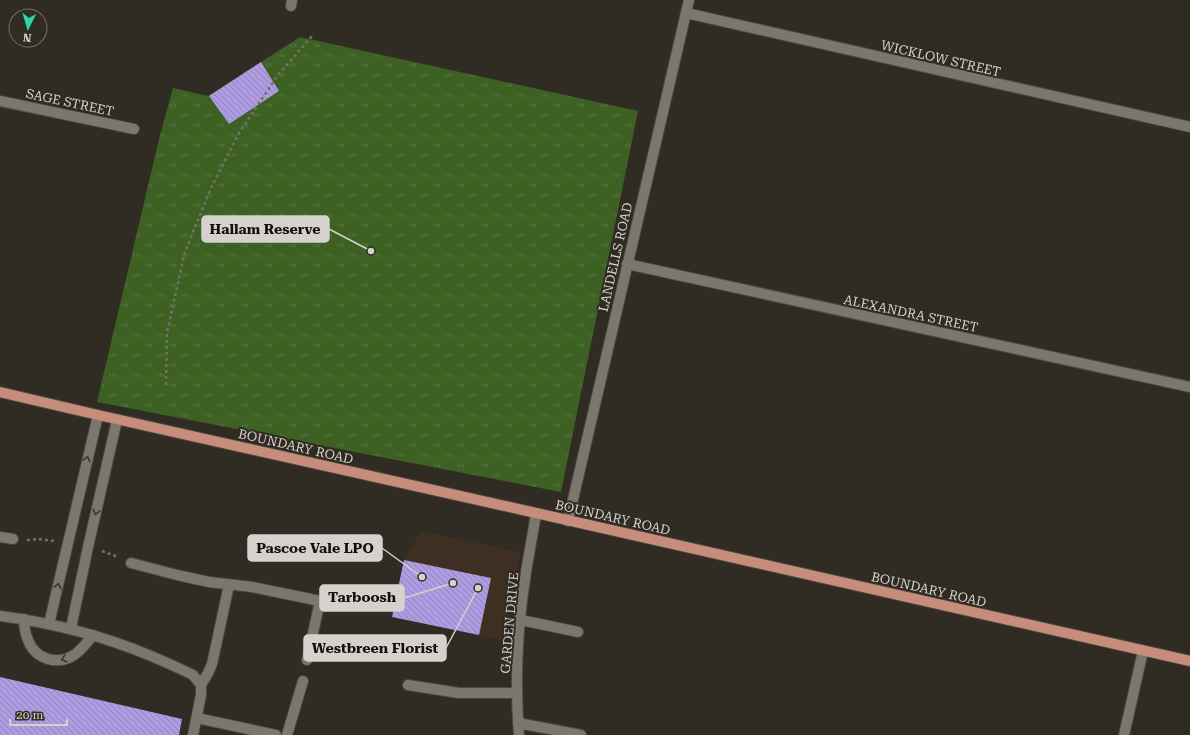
<svg xmlns="http://www.w3.org/2000/svg" width="1190" height="735" font-family="'Roboto Serif',serif">
  <defs>
    <pattern id="park-tufts" width="24" height="20" patternUnits="userSpaceOnUse"><rect width="24" height="20" fill="#3c6123"/><path d="M3 7l-1-3M5 7V3M7 7l1-3M15 17l-1-3M17 17v-4M19 17l1-3" fill="none" stroke="#577742"/></pattern>
    <pattern id="building-back-hatch" width="6" height="6" patternUnits="userSpaceOnUse"><rect width="6" height="6" fill="#af9be1"/><path d="M-1 5l2 2M0 0l6 6M5-1l2 2" fill="none" stroke="#9384b8"/></pattern>
  </defs>
  <rect width="100%" height="100%" fill="#302b23"/>
  <polygon fill="#3d3022" points="421,531 521,552 502,640 392,617 404,560"/>
  <polygon fill="url(#park-tufts)" points="300,37 638,111 561,492 97,402 159,139 173,88 208,96"/>
  <g fill="url(#building-back-hatch)">
    <polygon points="261,62 279,91 229,124 209,96"/>
    <polygon points="404,560 491,578 479,635 392,617"/>
    <polygon points="0,677 182,719 179,735 0,735"/>
  </g>
  <g fill="none" stroke-linecap="round" stroke-linejoin="round">
    <g stroke="#4d4842" stroke-width="12">
      <g id="minor">
        <polyline points="291,6 292,0"/>
        <polyline points="686,13 1190,127"/>
        <polyline points="0,101 134,129"/>
        <polyline points="627,264 1190,387"/>
        <polyline points="568,521 689,0"/>
        <polyline points="0,537 13,539"/>
        <polyline points="131,563 177,575 209,582 252,587 320,601 307,660"/>
        <path d="M0,616c54,7 101,19 151,40 14,6 28,12 42,19l8,10v10l-8,40"/>
        <path d="M24,619c0,7 1,14 4,21 7,19 29,26 46,15 8,-5 13,-13 19,-20"/>
        <polyline points="521,620 578,632"/>
        <polyline points="49,624 98,415"/>
        <polyline points="71,628 88,547 117,420"/>
        <polyline points="201,685 208,673 212,664 229,585"/>
        <polyline points="408,685 459,693 517,693"/>
        <polyline points="197,718 276,735"/>
        <polyline points="518,723 581,735"/>
        <polyline points="287,735 303,681"/>
        <path d="M519,735c-4,-51 -2,-105 6,-156 3,-22 8,-44 11,-66"/>
        <polyline points="1124,735 1143,651"/>
      </g>
    </g>
    <g stroke="#4d4842" stroke-width="12">
      <polyline id="major" points="0,392 98,415 536,513 1190,661"/>
    </g>
    <g stroke="#747069" stroke-width="2.5" stroke-dasharray="3 3" stroke-linecap="butt">
      <polyline points="166,385 167,332 185,252 211,188 239,133 278,75 313,35"/>
      <polyline points="27,540 38,539 54,541"/>
      <polyline points="102,551 118,557"/>
    </g>
    <use href="#minor" stroke="#7c776e" stroke-width="10"/>
    <use href="#major" stroke="#c78d7b" stroke-width="10"/>
  </g>
  <defs><path id="oneway-chevron" d="M-2-3.5L2.5 0L-2 3.5" fill="none" stroke-width="1.6" stroke-linecap="round" stroke-linejoin="round"/></defs>
  <g stroke="#3b362e">
    <use href="#oneway-chevron" transform="translate(87 459) rotate(-77)"/>
    <use href="#oneway-chevron" transform="translate(96 512) rotate(103)"/>
    <use href="#oneway-chevron" transform="translate(58 586) rotate(-77)"/>
    <use href="#oneway-chevron" transform="translate(64 659) rotate(164)"/>
  </g>
  <g text-anchor="middle" stroke-width="4" stroke-linejoin="round" paint-order="stroke">
    <g font-size="13" fill="#d5d2cd" stroke="#302b23">
      <text transform="translate(941 58) rotate(13)" y="5">WICKLOW STREET</text>
      <text transform="translate(70 102) rotate(12)" y="5">SAGE STREET</text>
      <text transform="translate(615 257) rotate(-77)" y="5">LANDELLS ROAD</text>
      <text transform="translate(911 313) rotate(12)" y="5">ALEXANDRA STREET</text>
      <text transform="translate(296 446) rotate(13)" y="5">BOUNDARY ROAD</text>
      <text transform="translate(613 517) rotate(13)" y="5">BOUNDARY ROAD</text>
      <text transform="translate(929 589) rotate(13)" y="5">BOUNDARY ROAD</text>
      <text transform="translate(509 623) rotate(-85)" y="5">GARDEN DRIVE</text>
    </g>
  </g>
  <path fill="none" stroke="#d5d2cd" stroke-width="1.5" d="M371 251L329 229M422 577L382 548M453 583L404 598M478 588L446 648"/>
  <g fill="#d5d2cd" stroke="#302b23" stroke-width="1.5">
    <circle cx="371" cy="251" r="4"/>
    <circle cx="422" cy="577" r="4"/>
    <circle cx="453" cy="583" r="4"/>
    <circle cx="478" cy="588" r="4"/>
  </g>
  <g fill="#d5d2cd" stroke="#d5d2cd" stroke-width="1.5">
    <rect x="202" y="216" width="127" height="26" rx="4"/>
    <rect x="248" y="535" width="134" height="26" rx="4"/>
    <rect x="320" y="585" width="84" height="26" rx="4"/>
    <rect x="304" y="635" width="142" height="26" rx="4"/>
  </g>
  <g font-size="14" text-anchor="middle" font-weight="bold" fill="#111">
    <text x="265" y="234">Hallam Reserve</text>
    <text x="315" y="553">Pascoe Vale LPO</text>
    <text x="362" y="602">Tarboosh</text>
    <text x="375" y="653">Westbreen Florist</text>
  </g>
  <g transform="translate(28 28) rotate(185)"><circle r="19" fill="#302b23" stroke="#726e67"/>
  <path d="M0-3L7 15L0 10L-7 15Z" fill="#31d4a9"/>
  <text y="-6" font-size="11" font-weight="bold" text-anchor="middle" fill="#d5d2cd">N</text>
  </g>
  <path d="M10 719v6h57v-6" fill="none" stroke="#d5d2cd" stroke-width="2"/>
  <text x="16" y="719" font-size="12" fill="#d5d2cd" stroke="#302b23" stroke-width="3" paint-order="stroke">20 m</text>
</svg>
